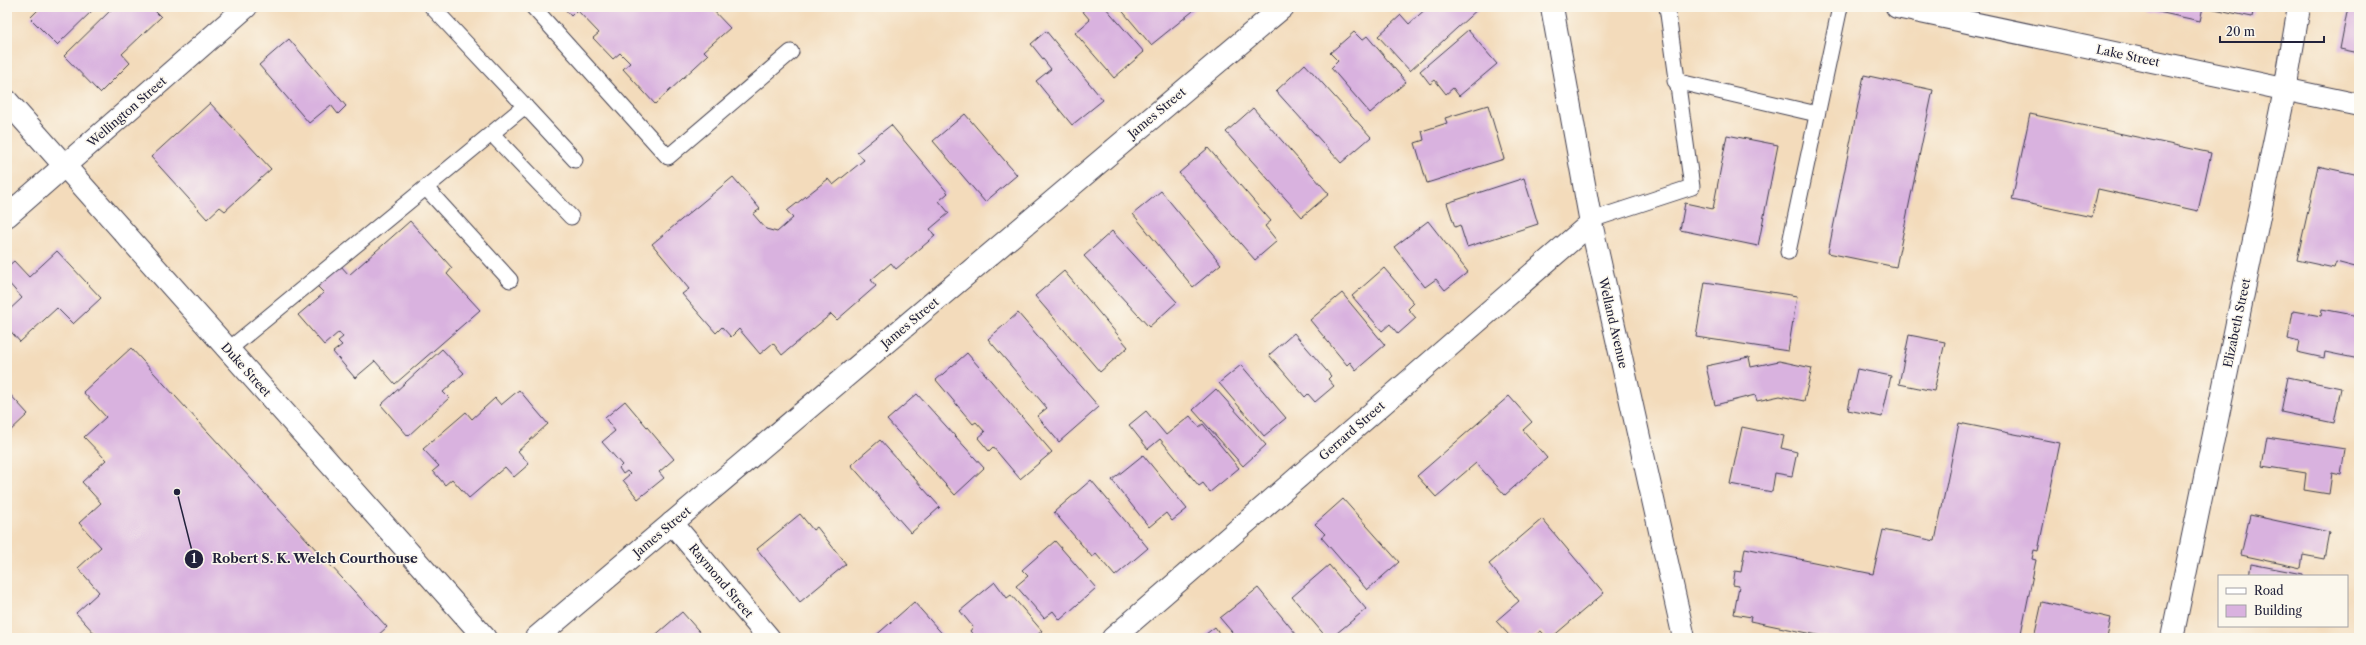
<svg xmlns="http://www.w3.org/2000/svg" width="2366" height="645" font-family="'Libre Caslon Text',serif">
  <rect width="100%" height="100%" fill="#fbf7ec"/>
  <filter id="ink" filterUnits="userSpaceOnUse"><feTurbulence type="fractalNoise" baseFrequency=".025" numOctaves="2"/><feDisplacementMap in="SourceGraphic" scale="8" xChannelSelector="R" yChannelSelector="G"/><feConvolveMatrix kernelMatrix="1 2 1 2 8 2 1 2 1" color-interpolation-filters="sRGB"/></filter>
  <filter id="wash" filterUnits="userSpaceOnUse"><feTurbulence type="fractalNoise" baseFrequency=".012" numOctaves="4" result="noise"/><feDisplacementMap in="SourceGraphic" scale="16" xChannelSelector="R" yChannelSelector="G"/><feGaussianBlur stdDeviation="0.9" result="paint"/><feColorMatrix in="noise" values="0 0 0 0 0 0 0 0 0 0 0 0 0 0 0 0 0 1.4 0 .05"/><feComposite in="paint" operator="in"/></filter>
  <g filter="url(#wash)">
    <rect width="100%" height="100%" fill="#f3dbbb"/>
    <g id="blocks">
      <g fill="#d9b2df">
        <polygon points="41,7 96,7 57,45 30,18"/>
        <polygon points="114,7 151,7 161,17 122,54 130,63 100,93 64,56"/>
        <polygon points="563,7 710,7 730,28 704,51 708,55 655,104 623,69 630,63 620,53 613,59 593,38 599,33 577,10 571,16"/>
        <polygon points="1079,7 1105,7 1144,52 1114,78 1075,33 1090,20"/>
        <polygon points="1119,7 1198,7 1151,45"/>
        <polygon points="1428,7 1480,7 1410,71 1378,36 1401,15 1409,24"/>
        <polygon points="2149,7 2203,7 2200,21 2149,10"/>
        <polygon points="2205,7 2254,7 2252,17"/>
        <polygon points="2348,7 2359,7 2359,53 2340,49"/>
        <polygon points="1468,30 1497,64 1459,96 1453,88 1446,94 1435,80 1430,84 1420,71"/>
        <polygon points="1046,31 1103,100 1072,125 1036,81 1051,69 1031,44"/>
        <polygon points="1354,32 1362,40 1367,36 1406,82 1370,113 1331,68 1338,61 1330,53"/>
        <polygon points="289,39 346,106 338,114 331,105 309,123 259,65"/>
        <polygon points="1305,64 1371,137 1341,163 1276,91"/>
        <polygon points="1864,75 1933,90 1896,267 1828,253"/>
        <polygon points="210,103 271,169 225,211 220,207 207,219 151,157"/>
        <polygon points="1488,105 1504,159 1427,183 1415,143 1424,140 1422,131 1447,123 1445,118"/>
        <polygon points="1253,108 1329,194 1302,217 1226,132"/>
        <polygon points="965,114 1017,175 985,202 933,141"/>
        <polygon points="2030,114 2211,153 2198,211 2098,189 2092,217 2012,200"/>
        <polygon points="891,125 948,193 939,201 949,213 930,229 935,236 896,269 891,263 871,280 876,286 837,320 831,314 782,355 773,343 760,354 739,329 731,337 722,327 716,333 682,294 689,289 652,244 733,177 760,209 753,214 766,229 777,232 793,218 787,211 828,179 833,185 864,160 857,152"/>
        <polygon points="1727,135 1778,145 1758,246 1680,230 1685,203 1713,209"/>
        <polygon points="1208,148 1271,221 1265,226 1277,241 1255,260 1179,173"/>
        <polygon points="2318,166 2359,175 2359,268 2336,262 2334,268 2297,260"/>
        <polygon points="1524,178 1538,224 1467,247 1460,225 1455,227 1447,203"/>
        <polygon points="1161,191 1221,264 1193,287 1133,214"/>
        <polygon points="410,221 452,268 447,274 480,310 395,384 375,361 355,378 333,352 342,345 338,341 343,337 339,332 324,345 298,315 324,293 316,285 340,265 349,275"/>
        <polygon points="1428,221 1468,272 1445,290 1436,279 1425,287 1394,247"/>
        <polygon points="1112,231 1177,302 1149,327 1084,256"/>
        <polygon points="57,251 101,298 73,324 57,308 20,342 7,327 7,312 22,298 7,281 7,267 14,261 29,277"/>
        <polygon points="1384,268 1414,303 1408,309 1416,318 1398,334 1390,324 1382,331 1352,296"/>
        <polygon points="1064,271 1128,347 1100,372 1035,296"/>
        <polygon points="1705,282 1797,296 1788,351 1696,337"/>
        <polygon points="1342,293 1385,345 1356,370 1350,362 1347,365 1310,320"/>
        <polygon points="2322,309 2359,316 2359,359 2325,352 2324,358 2297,352 2299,342 2288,339 2293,311 2321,316"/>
        <polygon points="1018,313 1099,407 1059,442 1037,416 1047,408 988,339"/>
        <polygon points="1294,333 1331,376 1328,379 1334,386 1315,402 1308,394 1305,397 1269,355"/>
        <polygon points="1909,335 1945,342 1934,391 1899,384"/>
        <polygon points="131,348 387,627 375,638 90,638 95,634 76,613 99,592 78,568 101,547 79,523 101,503 82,482 106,460 84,437 106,417 83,392"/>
        <polygon points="442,349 464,373 443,392 449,398 408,436 381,405"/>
        <polygon points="967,353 1052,452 1020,479 993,447 989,451 978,438 985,432 976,422 973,424 936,380"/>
        <polygon points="1749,357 1751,367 1779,361 1812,368 1804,401 1780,396 1757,401 1755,395 1715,405 1706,366"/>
        <polygon points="1241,365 1286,418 1264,436 1219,383"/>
        <polygon points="1857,369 1891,376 1882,417 1848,410"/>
        <polygon points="2288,377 2341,388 2334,423 2281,412"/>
        <polygon points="1216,389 1266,445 1243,466 1193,410"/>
        <polygon points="519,390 548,424 518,451 529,464 514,477 505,467 469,498 452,479 445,485 433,471 439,466 423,449 466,412 472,419 495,398 501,405"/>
        <polygon points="7,391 28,414 7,434"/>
        <polygon points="917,394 984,468 955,495 887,420"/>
        <polygon points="1509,396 1532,422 1523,430 1547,458 1505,495 1476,463 1436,497 1417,476"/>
        <polygon points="625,401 674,459 659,472 664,478 638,499 623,480 630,474 627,471 623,474 619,468 622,465 602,442 615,431 605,418"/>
        <polygon points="1146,411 1166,435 1190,416 1199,427 1203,424 1239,468 1210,492 1203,483 1199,486 1160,439 1148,449 1129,425"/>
        <polygon points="1959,423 2060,443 2038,551 2034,550 2032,559 2036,560 2020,638 1832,638 1750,621 1751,617 1734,614 1739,586 1733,585 1735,571 1741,572 1745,548 1873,574 1883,530 1935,541"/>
        <polygon points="1742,427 1784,436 1781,448 1797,452 1792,476 1775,473 1772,492 1730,484"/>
        <polygon points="2267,437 2345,449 2341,475 2332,473 2329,494 2304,490 2306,473 2262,466"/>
        <polygon points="880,440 940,507 911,533 851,465"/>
        <polygon points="1143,455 1187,509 1172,521 1166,513 1149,527 1112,480"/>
        <polygon points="1091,480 1148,548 1115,576 1096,554 1092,557 1054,512"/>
        <polygon points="1343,499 1399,562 1367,590 1321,537 1325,534 1315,524"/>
        <polygon points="800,514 813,530 817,527 846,564 800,602 757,549"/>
        <polygon points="2250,515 2329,532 2324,559 2303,555 2301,568 2241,555"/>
        <polygon points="1542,519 1604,593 1551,638 1547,638 1541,631 1532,638 1506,638 1509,635 1496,621 1519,601 1489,564"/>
        <polygon points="1055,541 1096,588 1060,620 1053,611 1044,618 1016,586 1028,576 1022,570"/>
        <polygon points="2251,564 2303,574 2303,576 2249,576"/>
        <polygon points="1329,565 1366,609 1331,638 1327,638 1292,597"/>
        <polygon points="995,582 1007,598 1011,595 1042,631 1033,638 976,638 970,631 973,627 960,611"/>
        <polygon points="1258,588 1296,634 1292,638 1237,638 1220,618"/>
        <polygon points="914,602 946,638 873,638"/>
        <polygon points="2042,602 2111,618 2107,638 2034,638"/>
        <polygon points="682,612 705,638 652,638"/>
        <polygon points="1215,627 1223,638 1201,638"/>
      </g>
    </g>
  </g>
  <g filter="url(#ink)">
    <use href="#blocks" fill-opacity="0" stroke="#413e4e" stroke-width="1"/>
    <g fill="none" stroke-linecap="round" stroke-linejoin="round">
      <g stroke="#413e4e" stroke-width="17">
        <g id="service">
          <polyline points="533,7 668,157 791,52"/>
          <polyline points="1675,81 1817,114"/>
          <polyline points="525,106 575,160"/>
          <polyline points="492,134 571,217"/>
          <polyline points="426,188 510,280"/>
          <polyline points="1591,220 1692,187 1667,7"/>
          <polyline points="1788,252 1840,7"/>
          <polyline points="228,350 525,106 432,7"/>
        </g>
      </g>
      <g stroke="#413e4e" stroke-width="24">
        <g id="minor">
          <polyline points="7,101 485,638"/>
          <polyline points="7,216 246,7"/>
          <polyline points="672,523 769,638"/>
          <polyline points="1113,638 1591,223"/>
          <polyline points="2172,638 2285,90 2299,7"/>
        </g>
      </g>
      <g stroke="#413e4e" stroke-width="24">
        <g id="secondary">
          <polyline points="1552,7 1591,223 1684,638"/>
          <polyline points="1897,7 2359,105"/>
          <polyline points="536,638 1283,7"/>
        </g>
      </g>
      <use href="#service" stroke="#fff" stroke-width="15"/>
      <use href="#minor" stroke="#fff" stroke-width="22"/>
      <use href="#secondary" stroke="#fff" stroke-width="22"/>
    </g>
  </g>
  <g text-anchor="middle" stroke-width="3" stroke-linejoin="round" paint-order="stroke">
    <g font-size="12" fill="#22223b" stroke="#fbf7ec">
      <text transform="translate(2128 56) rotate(12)" y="4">Lake Street</text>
      <text transform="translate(127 112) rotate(-41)" y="4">Wellington Street</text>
      <text transform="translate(1157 113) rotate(-40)" y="4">James Street</text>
      <text transform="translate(910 323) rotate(-40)" y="4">James Street</text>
      <text transform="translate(1613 323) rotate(77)" y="4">Welland Avenue</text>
      <text transform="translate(2237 323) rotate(-78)" y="4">Elizabeth Street</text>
      <text transform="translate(246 370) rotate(48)" y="4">Duke Street</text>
      <text transform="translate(1352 431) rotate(-41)" y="4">Gerrard Street</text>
      <text transform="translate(662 532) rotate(-40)" y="4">James Street</text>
      <text transform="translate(721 581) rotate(50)" y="4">Raymond Street</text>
    </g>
  </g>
  <path fill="none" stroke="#22223b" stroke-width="1.5" d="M177 492L194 559"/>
  <g fill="#22223b" stroke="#fbf7ec" stroke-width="1.5">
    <circle cx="177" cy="492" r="4"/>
    <circle cx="194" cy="559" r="10"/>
  </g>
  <g font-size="12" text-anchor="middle" font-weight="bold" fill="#fff">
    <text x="194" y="563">1</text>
  </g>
  <g font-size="13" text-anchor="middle" font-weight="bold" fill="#22223b" stroke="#fbf7ec" stroke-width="3" stroke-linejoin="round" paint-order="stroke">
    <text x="315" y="563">Robert S. K. Welch Courthouse</text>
  </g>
  <rect width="2366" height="645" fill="none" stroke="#fbf7ec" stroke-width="24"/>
  <rect x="2218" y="575" width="130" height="52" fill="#fbf7ec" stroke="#a4a2a5"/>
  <rect x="2226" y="588" width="20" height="6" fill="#ffffff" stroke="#a4a2a5"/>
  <text x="2254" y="595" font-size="12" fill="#22223b">Road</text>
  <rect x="2226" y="605" width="20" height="12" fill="#d9b2df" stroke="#a4a2a5"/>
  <text x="2254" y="615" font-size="12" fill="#22223b">Building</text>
  <path d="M2220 36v6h104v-6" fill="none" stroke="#22223b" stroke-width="2"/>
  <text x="2226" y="36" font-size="12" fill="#22223b" stroke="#fbf7ec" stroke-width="3" paint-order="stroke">20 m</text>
</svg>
